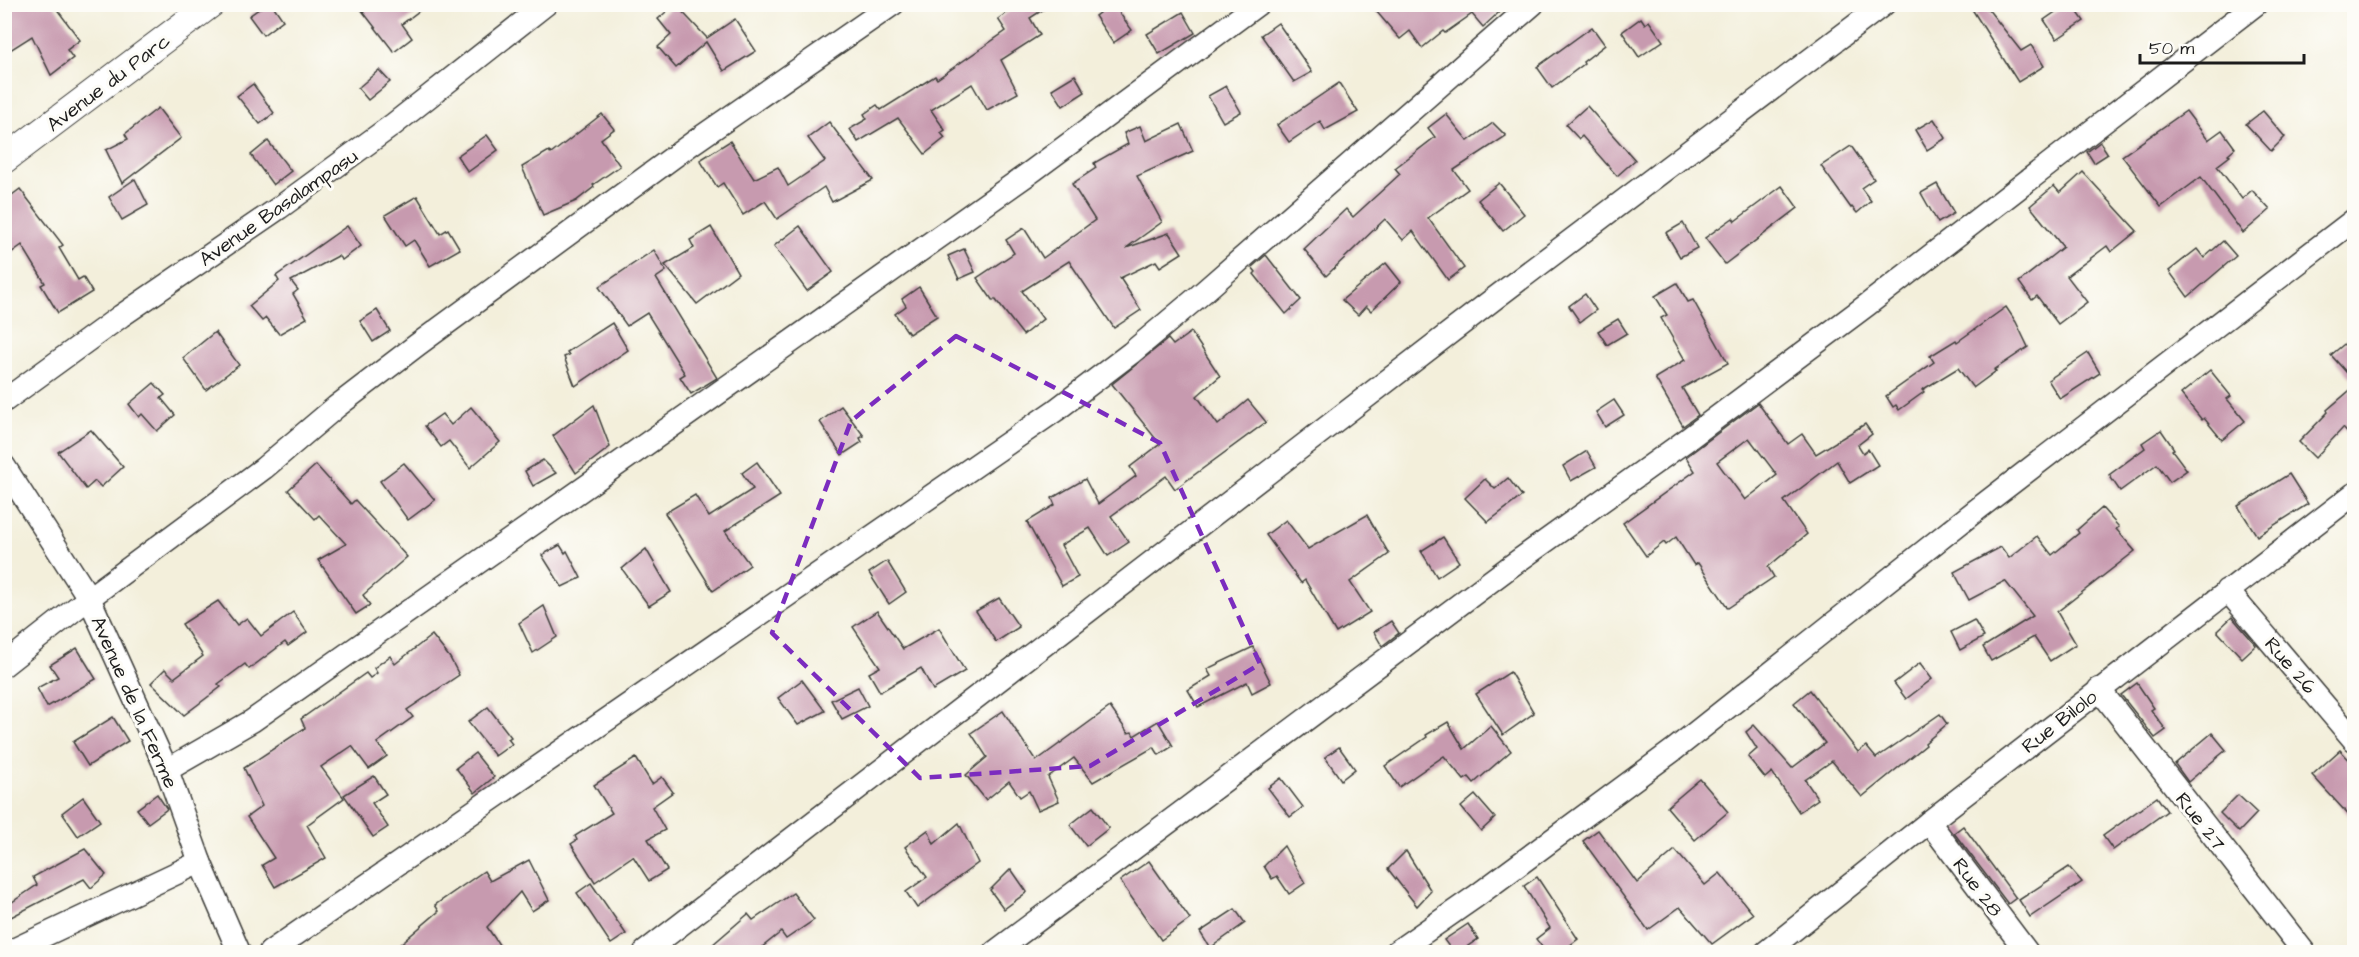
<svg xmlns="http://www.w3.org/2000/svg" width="2359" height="957" font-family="'Architects Daughter',sans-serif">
  <rect width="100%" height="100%" fill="#fdfcf7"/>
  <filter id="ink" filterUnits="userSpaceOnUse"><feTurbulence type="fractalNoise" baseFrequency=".0167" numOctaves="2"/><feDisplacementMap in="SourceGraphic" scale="12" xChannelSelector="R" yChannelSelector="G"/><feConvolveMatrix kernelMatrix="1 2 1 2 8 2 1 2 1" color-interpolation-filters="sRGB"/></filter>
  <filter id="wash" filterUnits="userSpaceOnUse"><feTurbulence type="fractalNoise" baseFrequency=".008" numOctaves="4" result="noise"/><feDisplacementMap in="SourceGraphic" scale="24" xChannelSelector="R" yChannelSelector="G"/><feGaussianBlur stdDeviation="1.35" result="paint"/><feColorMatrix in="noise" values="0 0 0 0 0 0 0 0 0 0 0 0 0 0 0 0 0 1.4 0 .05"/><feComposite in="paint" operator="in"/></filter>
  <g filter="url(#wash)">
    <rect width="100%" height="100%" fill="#f3efdb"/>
    <g id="blocks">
      <g fill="#c79aaf" fill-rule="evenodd">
        <polygon points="4,4 53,4 80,40 67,50 73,58 51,75 32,36 4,54"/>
        <polygon points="266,4 272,4 283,20 263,35 249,16"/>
        <polygon points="357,4 428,4 402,24 412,38 394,52"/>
        <polygon points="675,4 707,38 735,19 756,51 724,71 706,42 676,68 658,47 671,35 658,19"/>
        <polygon points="1020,4 1052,4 1030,18 1040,35 1001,60 1018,93 987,110 972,84 931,110 945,130 941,133 945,138 925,154 898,118 858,142 850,129 867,119 864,114 877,105 881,110 935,76 937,79 1006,31 998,19"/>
        <polygon points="1111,4 1113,4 1132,30 1113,43 1095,16"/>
        <polygon points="1370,4 1508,4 1483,27 1472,14 1445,33 1443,31 1422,48 1410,31 1400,39"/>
        <polygon points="1972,4 1984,4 2021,51 2031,45 2044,66 2018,82 1970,6"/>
        <polygon points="2067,4 2072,4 2084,21 2057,39 2044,20"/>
        <polygon points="1183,12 1195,33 1159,54 1147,34"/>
        <polygon points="1641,18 1645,24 1649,21 1663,41 1639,57 1622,32"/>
        <polygon points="1278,23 1312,72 1294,82 1261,35"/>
        <polygon points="1592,27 1605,45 1583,62 1584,64 1552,88 1537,67"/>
        <polygon points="379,70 390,82 368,100 358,88"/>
        <polygon points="1075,75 1085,92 1063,106 1052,89"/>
        <polygon points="1339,83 1358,112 1325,130 1320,121 1289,142 1277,125"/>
        <polygon points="253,84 274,113 260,124 237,96"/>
        <polygon points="1226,86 1241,112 1223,122 1208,96"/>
        <polygon points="1587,106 1635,160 1617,176 1582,136 1579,139 1566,125"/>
        <polygon points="158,108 181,138 122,183 106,150 128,139 125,134"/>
        <polygon points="2186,111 2208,140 2222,130 2235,148 2228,154 2230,156 2217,166 2242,199 2252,190 2270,210 2243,233 2201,177 2161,207 2122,156"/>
        <polygon points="2263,111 2285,137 2271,151 2246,124"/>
        <polygon points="602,114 614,129 601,139 620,166 593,185 594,187 576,201 543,215 522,167 549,151 551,154"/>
        <polygon points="1446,114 1468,141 1493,123 1506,136 1454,170 1468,189 1428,218 1464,268 1448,280 1413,231 1403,240 1385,219 1326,276 1304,249 1346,209 1353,217 1400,174 1395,168 1435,137 1428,128"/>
        <polygon points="1934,119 1946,138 1927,150 1915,130"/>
        <polygon points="829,122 873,180 832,202 824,187 777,219 765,201 743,215 723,183 717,187 700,160 730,141 754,179 778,167 788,186 825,161 808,138"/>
        <polygon points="1181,124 1193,151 1137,176 1162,222 1126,248 1169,233 1182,253 1160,267 1156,261 1120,278 1141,310 1114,328 1069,261 1022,291 1043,319 1023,335 995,299 993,301 977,278 1014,253 1006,240 1024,228 1043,258 1095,220 1072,184 1096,168 1094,163 1128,144 1124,133 1140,126 1146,141"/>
        <polygon points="487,135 498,150 468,172 457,156"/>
        <polygon points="268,141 291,171 273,185 251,155"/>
        <polygon points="2100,142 2108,154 2094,163 2087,152"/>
        <polygon points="1851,146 1874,179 1861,188 1871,201 1857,213 1852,207 1851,208 1821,166"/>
        <polygon points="2083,172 2137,231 2111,252 2107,246 2067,276 2087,302 2058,324 2037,296 2032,300 2019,282 2063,247 2030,206 2054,186 2060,193"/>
        <polygon points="135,179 148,205 122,220 109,197"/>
        <polygon points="1499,183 1524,214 1503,231 1478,200"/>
        <polygon points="1937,184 1954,213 1938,223 1921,193"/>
        <polygon points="1782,186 1798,208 1725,264 1705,238 1733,218 1735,221"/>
        <polygon points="20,189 63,245 59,248 78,280 83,277 92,292 58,313 41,285 45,283 22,245 4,258 4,201"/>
        <polygon points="417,196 440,234 448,229 460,249 430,266 414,240 405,246 385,215"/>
        <polygon points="1683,223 1697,248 1680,257 1666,233"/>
        <polygon points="347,226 361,246 342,260 338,256 291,281 298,290 293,294 307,318 279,334 266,318 262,321 249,306 279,281 276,276"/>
        <polygon points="800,226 833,272 807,291 774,246"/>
        <polygon points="711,227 738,273 697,304 665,265 694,248 690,240"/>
        <polygon points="2223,241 2236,256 2188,297 2169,271 2197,249 2204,258"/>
        <polygon points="964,249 975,272 959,279 948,256"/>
        <polygon points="654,250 666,271 656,278 717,378 691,394 680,377 685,374 647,313 627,326 599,287"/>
        <polygon points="1266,255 1301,300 1286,314 1254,274 1256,272 1252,267"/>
        <polygon points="1386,263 1401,282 1371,311 1366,306 1358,315 1342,300"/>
        <polygon points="1677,283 1688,302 1693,300 1728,363 1682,388 1698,415 1683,426 1655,378 1685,360 1661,318 1667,315 1655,296"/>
        <polygon points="919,287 937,316 909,334 895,314 906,306 902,299"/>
        <polygon points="1585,294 1596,310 1580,322 1569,306"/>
        <polygon points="2006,307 2016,322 2028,347 1994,370 1996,371 1973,388 1958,368 1922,390 1924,392 1899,410 1896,405 1893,407 1886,396 1934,362 1930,356 1956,340 1957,342"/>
        <polygon points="377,310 390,331 373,342 360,321"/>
        <polygon points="1618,319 1627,333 1607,345 1598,331"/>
        <polygon points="612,323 628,350 575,386 564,357 569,355 567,352"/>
        <polygon points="215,332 239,365 206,390 183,358"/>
        <polygon points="1191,332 1220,376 1197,396 1218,425 1248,400 1266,422 1175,489 1166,476 1111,516 1129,542 1108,556 1090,528 1061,545 1078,577 1062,586 1027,522 1055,505 1052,498 1085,479 1098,504 1136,476 1130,467 1160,444 1112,384 1168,339 1173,345"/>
        <polygon points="2355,335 2355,382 2331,355"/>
        <polygon points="2088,353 2100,373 2060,399 2048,380"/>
        <polygon points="2210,370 2231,396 2227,399 2245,421 2222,440 2204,418 2202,420 2181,394"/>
        <polygon points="154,383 165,395 161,398 175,415 157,431 142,414 139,417 129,404"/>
        <polygon points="2355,386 2355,441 2343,428 2315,458 2299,442 2328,412 2327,410"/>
        <polygon points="1614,400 1624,415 1605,427 1596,412"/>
        <path d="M1758,403l30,41 14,-10 14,20 49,-30 7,10 -14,11 5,8 5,-4 10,16 -28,18 -13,-22 -53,40 23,33 -39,33 6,10 -46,31 -30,-45 -4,2 -18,-28 -10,8 -2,-3 -18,14 -23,-33 72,-52 -9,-14zM1749,438l28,37 -32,25 -28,-38z"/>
        <polygon points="594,405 610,447 576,473 553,436"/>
        <polygon points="841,406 864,436 860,438 862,442 842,455 820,422"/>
        <polygon points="471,407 500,442 470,468 449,441 441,447 425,426 442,414 451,425"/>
        <polygon points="91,430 123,467 101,487 95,481 86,489 58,452"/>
        <polygon points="2161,430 2174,449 2172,450 2187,470 2170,482 2157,464 2120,491 2109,475 2145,448 2142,443"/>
        <polygon points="1587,451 1596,467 1571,481 1563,466"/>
        <polygon points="543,460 556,473 533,486 525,471"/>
        <polygon points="757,462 780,496 725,531 750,565 713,591 665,513 695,495 709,517 753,489 742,473"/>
        <polygon points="404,463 435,500 408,520 380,481"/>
        <polygon points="316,465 351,504 355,500 407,557 363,595 370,605 356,614 318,560 346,544 319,515 315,519 288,490"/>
        <polygon points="2289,474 2308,504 2257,536 2238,506"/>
        <polygon points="1508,478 1522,496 1488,522 1465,498 1485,479 1495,489"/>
        <polygon points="2102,508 2119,527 2116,529 2135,551 2057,612 2076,644 2050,661 2034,637 1991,661 1983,647 2033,616 2005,581 1969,600 1954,572 2001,547 2009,558 2037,536 2052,555 2079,533 2077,530"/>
        <polygon points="1367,515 1389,554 1350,582 1370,612 1336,633 1305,580 1301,583 1266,535 1286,520 1308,549"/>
        <polygon points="1443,537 1459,562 1437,577 1421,551"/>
        <polygon points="560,545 565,553 567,551 581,578 562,587 542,555"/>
        <polygon points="646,549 671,592 649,606 622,569"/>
        <polygon points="887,561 906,592 889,604 869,573"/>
        <polygon points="999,598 1019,627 996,642 976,611"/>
        <polygon points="218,601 237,625 247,618 261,636 293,612 307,632 288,646 285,642 249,669 245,664 218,684 221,687 184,715 151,683 165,669 174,678 203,656 182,624"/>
        <polygon points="544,606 557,637 533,653 519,623"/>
        <polygon points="877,611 903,649 939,628 965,671 933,690 921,668 880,692 869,673 880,667 853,627"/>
        <polygon points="2232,617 2256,645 2242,658 2217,631"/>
        <polygon points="1974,620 1984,637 1960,650 1951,632"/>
        <polygon points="1391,621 1399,633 1382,646 1374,632"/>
        <polygon points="432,635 450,658 459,675 407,710 413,717 377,743 387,756 369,769 352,746 321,767 344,798 307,825 326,858 275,887 262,865 274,858 247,817 262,806 244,768 305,728 301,719 366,673 370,678 377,673 374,668 390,656 395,664"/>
        <polygon points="1253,647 1271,683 1252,693 1247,682 1198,707 1188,690 1211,676 1207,669"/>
        <polygon points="77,648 96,679 47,707 37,688 58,677 50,665"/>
        <polygon points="1920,663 1932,679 1906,699 1894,683"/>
        <polygon points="1510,672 1534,713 1503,735 1476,694"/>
        <polygon points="802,680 825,711 798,725 778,698"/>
        <polygon points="2137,683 2154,708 2151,710 2166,730 2155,738 2121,695"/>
        <polygon points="858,687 868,706 842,719 831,700"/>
        <polygon points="1810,690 1858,752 1866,746 1876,758 1940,714 1947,724 1925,743 1926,745 1862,797 1832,761 1805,780 1818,799 1799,812 1772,772 1765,778 1748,757 1757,749 1746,732 1754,725 1792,768 1825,743 1794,703"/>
        <polygon points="488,707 511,737 508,739 512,744 495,756 468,722"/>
        <polygon points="1110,707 1128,733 1132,732 1134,736 1158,721 1173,746 1159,755 1154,747 1093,782 1074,758 1048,777 1059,801 1038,810 1029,791 1020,797 1009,781 986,800 966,775 987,757 971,733 1003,711 1036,761"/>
        <polygon points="113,717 128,741 88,766 73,742"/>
        <polygon points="1448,722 1464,749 1491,726 1511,751 1474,783 1469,777 1464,780 1444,756 1399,787 1385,766 1427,737 1426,735"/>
        <polygon points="2212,733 2226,750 2188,782 2175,764"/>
        <polygon points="1339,747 1355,769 1341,780 1325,757"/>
        <polygon points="2340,750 2355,766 2355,822 2312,775"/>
        <polygon points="475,753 494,777 475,793 456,768"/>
        <polygon points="636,758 652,784 662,777 673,792 652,807 665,830 648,839 667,870 649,881 633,856 595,882 571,844 577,840 575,836 612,813 594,785"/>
        <polygon points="374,776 386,794 372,803 388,827 373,837 344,795"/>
        <polygon points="1281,778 1303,807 1290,817 1268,788"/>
        <polygon points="1700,779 1728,812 1695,840 1667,807"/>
        <polygon points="157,794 167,809 148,823 137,809"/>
        <polygon points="1475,795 1495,818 1481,831 1461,807"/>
        <polygon points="2238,795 2257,813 2239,832 2220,813"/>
        <polygon points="83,797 100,821 78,836 62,813"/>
        <polygon points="2157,797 2167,811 2113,850 2103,836"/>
        <polygon points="1093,807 1109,828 1086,846 1070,825"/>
        <polygon points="959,823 978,863 917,908 906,892 927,877 905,847 928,830 934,844"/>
        <polygon points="1963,826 2016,898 2008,904 1954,833"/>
        <polygon points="1598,830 1637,883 1675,850 1705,885 1720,873 1753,914 1712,944 1680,907 1648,930 1583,841"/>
        <polygon points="1284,846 1305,883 1289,894 1277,876 1272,879 1264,866"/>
        <polygon points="85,849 106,875 91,888 84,879 11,917 5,907 37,885 33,877"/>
        <polygon points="1406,851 1431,891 1417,906 1388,869"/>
        <polygon points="529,860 549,900 532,911 520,892 487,927 504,952 391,952 439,911 435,905 484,871 490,881"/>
        <polygon points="1149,861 1190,919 1161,940 1120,881"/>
        <polygon points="2069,867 2082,882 2030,917 2019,900"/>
        <polygon points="1011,869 1027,892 1004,909 990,890"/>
        <polygon points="1537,877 1578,939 1561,952 1546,952 1536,939 1550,928 1524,886"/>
        <polygon points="591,883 626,934 611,944 577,893"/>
        <polygon points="793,893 814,920 786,939 781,932 756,952 704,952 748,914 753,920"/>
        <polygon points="1235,909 1245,923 1210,948 1200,932"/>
        <polygon points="1468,924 1478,939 1459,952 1453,952 1444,940"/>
      </g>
    </g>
  </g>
  <g filter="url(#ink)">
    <use href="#blocks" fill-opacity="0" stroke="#3c3c39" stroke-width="1.5"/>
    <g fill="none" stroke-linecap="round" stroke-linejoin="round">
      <g stroke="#3c3c39" stroke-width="25">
        <g id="minor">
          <polyline points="4,401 121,316 279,208 394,124 546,4"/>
          <polyline points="4,466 89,598 167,770 200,862 239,952"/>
          <polyline points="2227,590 2354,740"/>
          <polyline points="4,665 89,598 264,468 336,407 417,345 694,142 893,4"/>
          <polyline points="2099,689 2304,952"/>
          <polyline points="167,770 252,721 594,481 1031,172 1258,4"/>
          <polyline points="1929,822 2027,952"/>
          <polyline points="9,952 200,862"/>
          <polyline points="270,952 1056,410 1131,353 1199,296 1533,4"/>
          <polyline points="645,952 1495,298 1884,4"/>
          <polyline points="995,952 1511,566 1688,439 1867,305 2256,4"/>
          <polyline points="1396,952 1475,897 1675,749 1979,508 2354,220"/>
          <polyline points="1766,952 1929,822 2354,494"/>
        </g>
      </g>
      <g stroke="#3c3c39" stroke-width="29">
        <polyline id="tertiary" points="4,160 211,4"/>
      </g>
      <use href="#minor" stroke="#fff" stroke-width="22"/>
      <use href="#tertiary" stroke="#fff" stroke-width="27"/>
    </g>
  </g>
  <path fill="none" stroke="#7b2cbf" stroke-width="4.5" stroke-dasharray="12 8" stroke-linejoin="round" d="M956,336l204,107 100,221 -170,102 -170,12 -148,-145 79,-212z"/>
  <g text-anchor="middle" stroke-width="6" stroke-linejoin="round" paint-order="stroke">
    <g font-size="20" fill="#1c1c1c" stroke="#fdfcf7">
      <text transform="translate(108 82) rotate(-37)" y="7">Avenue du Parc</text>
      <text transform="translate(278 207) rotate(-35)" y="7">Avenue Basalampasu</text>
      <text transform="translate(2291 665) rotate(49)" y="7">Rue 26</text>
      <text transform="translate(135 702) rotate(66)" y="7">Avenue de la Ferme</text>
      <text transform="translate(2059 721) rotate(-38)" y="7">Rue Bilolo</text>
      <text transform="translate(2201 821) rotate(52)" y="7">Rue 27</text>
      <text transform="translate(1978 887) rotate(53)" y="7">Rue 28</text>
    </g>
  </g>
  <rect width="2359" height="957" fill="none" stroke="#fdfcf7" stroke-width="24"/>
  <path d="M2140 54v9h164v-9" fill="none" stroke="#1c1c1c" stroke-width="3"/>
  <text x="2149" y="54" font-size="18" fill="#1c1c1c" stroke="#fdfcf7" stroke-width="4.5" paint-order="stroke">50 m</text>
</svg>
